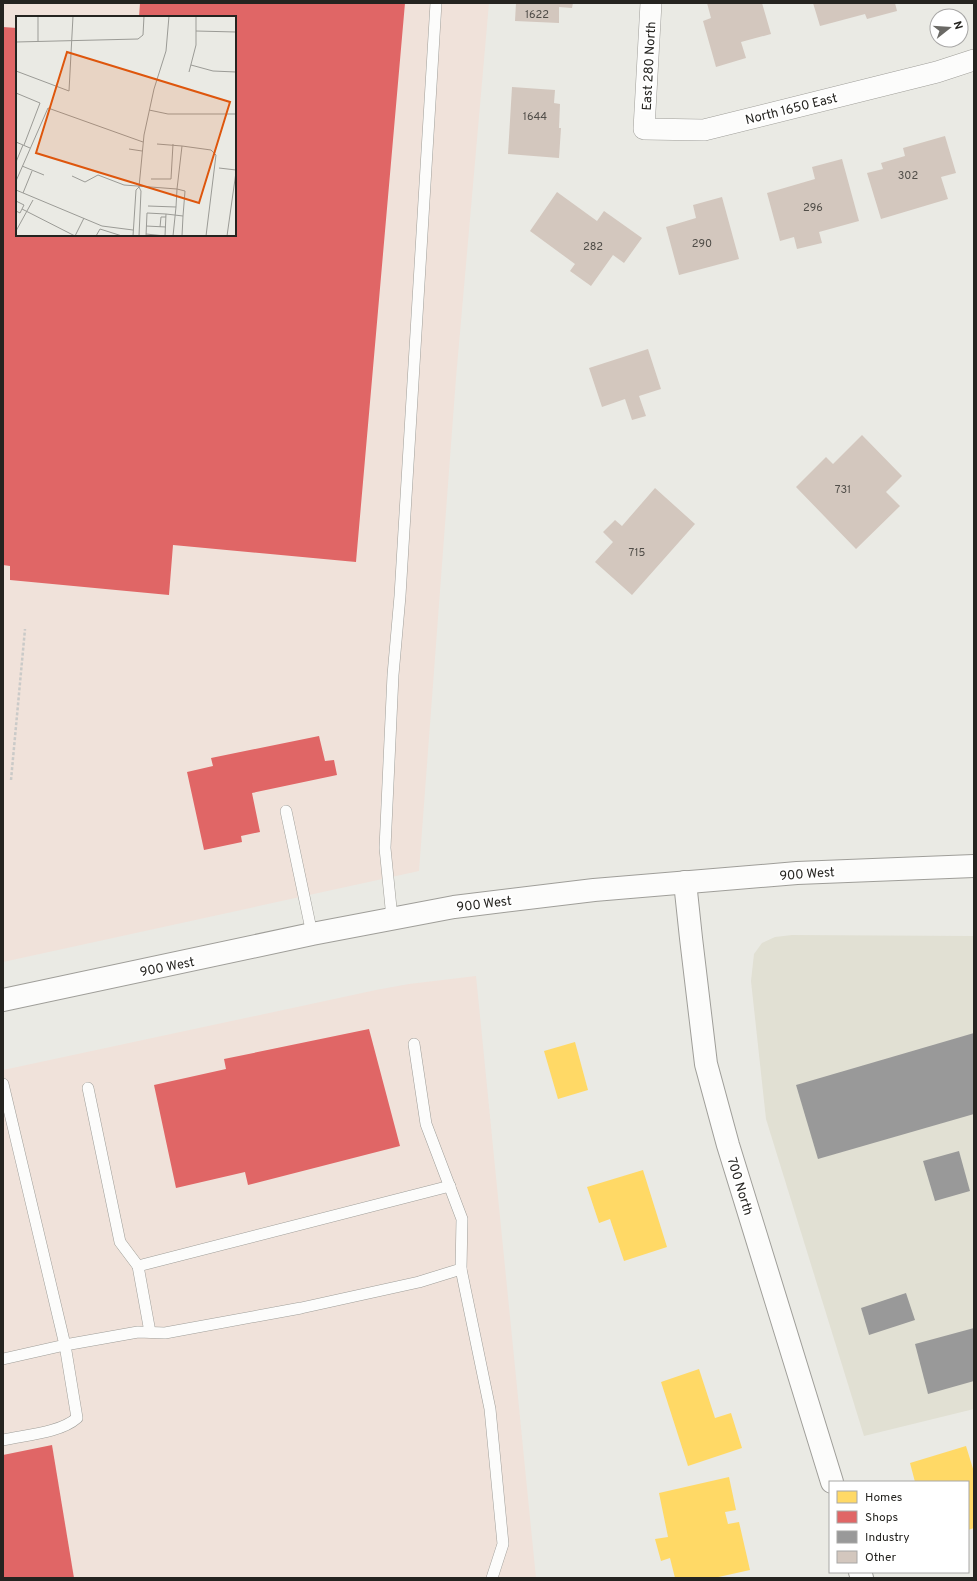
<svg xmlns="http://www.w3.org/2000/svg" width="977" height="1581" font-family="Overpass,sans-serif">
  <rect width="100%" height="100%" fill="#eaeae4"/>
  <g fill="#f0e2da" fill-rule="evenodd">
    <path d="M3,3h486l-33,375 -37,493 -416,91zM17,17h218v218h-218z"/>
    <polygon points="476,976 536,1578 3,1578 3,1070 376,990 409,984"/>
  </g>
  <polygon fill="#e1e0d3" points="792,935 974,936 974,1409 864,1436 766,1119 751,981 754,954 762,943 775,937"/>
  <g fill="#ffd966">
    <polygon points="575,1042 588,1090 558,1099 544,1051"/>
    <polygon points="643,1170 667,1247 624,1261 610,1219 599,1223 587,1187"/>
    <polygon points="699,1369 715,1418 731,1413 742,1448 688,1466 661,1382"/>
    <polygon points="966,1446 974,1472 974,1528 968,1530 968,1482 915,1482 910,1463"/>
    <polygon points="729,1477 736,1510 725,1512 728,1524 739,1522 750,1570 714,1578 675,1578 670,1558 661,1561 655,1539 668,1537 659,1493"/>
  </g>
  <g fill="#e06666">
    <polygon points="140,3 405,3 356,562 173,545 169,595 10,580 10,566 3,565 3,27 17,28 17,235 235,235 235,17 139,17"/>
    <polygon points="319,736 325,761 334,760 337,775 252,793 260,832 241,836 242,842 204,850 187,772 213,766 211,758"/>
    <polygon points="369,1029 400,1146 248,1185 245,1172 176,1188 154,1085 226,1069 224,1059"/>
    <polygon points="52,1445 74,1578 3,1578 3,1455"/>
  </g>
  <g fill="#999">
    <polygon points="974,1033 974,1114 818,1159 796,1085"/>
    <polygon points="959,1151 970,1191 935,1201 923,1161"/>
    <polygon points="906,1293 915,1320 869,1335 861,1308"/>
    <polygon points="974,1328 974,1381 928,1394 915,1344"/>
  </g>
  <g fill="#d3c7be">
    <polygon points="516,3 573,3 572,8 559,7 559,23 515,21"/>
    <polygon points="707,3 762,3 771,34 741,42 746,58 716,67 703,21 711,18"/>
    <polygon points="813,3 895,3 897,11 867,19 865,14 820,26"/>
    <polygon points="512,87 555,90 554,103 560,104 559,128 561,128 559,158 508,154"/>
    <polygon points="945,136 956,173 941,177 948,199 881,219 867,173 883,169 881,163 905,156 903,148"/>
    <polygon points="842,159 859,221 819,232 822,243 797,249 794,237 780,241 767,193 815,179 812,167"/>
    <polygon points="557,192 597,221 604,211 642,238 624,263 613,255 591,286 570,271 575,264 530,231"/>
    <polygon points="722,197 739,259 679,275 666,227 696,218 693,205"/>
    <polygon points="648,349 661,389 639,396 646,416 632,420 625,399 602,407 589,368"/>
    <polygon points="862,435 902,476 886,492 900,506 856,549 796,487 826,457 833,464"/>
    <polygon points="655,488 695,524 632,595 595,562 613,542 603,532 615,520 622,526"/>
  </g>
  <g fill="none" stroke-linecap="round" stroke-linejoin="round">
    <g stroke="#9f9e99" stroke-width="12">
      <g id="service">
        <polyline points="286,811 312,934"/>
        <polyline points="392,918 385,848 393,675 400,596 436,3"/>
        <polyline points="3,1084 65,1345 3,1359"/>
        <polyline points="88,1088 120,1242 138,1266 450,1186"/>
        <polyline points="138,1266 150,1332"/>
        <polyline points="461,1269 490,1409 503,1544 492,1578"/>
        <path d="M3,1440c22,-5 57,-7 74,-22l-12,-73 73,-13 27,1 136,-25 118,-26 42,-13 1,-50 -36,-95 -12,-80"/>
      </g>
    </g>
    <g stroke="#9f9e99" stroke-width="22">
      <polyline id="minor" points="651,3 644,129 704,130 937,72 974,60"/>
    </g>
    <g stroke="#9f9e99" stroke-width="24">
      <g id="tertiary">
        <polyline points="685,882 691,938 706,1064 728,1145 832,1482"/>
        <polyline points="3,1000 312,934 454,907 594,890 797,873 974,866"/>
        <polyline points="860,1572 862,1578"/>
      </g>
    </g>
    <polyline stroke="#cacac8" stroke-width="2.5" stroke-dasharray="3 2" stroke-linecap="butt" points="11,780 25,629"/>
    <use href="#service" stroke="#fcfcfb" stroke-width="11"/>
    <use href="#minor" stroke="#fcfcfb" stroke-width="21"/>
    <use href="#tertiary" stroke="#fcfcfb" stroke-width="22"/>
  </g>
  <g text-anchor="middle" stroke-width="4" stroke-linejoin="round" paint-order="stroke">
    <g font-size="11" fill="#504d48">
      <text x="537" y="18">1622</text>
      <text x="535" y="120">1644</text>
      <text x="908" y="179">302</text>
      <text x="813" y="211">296</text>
      <text x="702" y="247">290</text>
      <text x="593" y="250">282</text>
      <text x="843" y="493">731</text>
      <text x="637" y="556">715</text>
    </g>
    <g font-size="13" fill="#252420" stroke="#fff">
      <text transform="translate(648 66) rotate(-87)" y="5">East 280 North</text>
      <text transform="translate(791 108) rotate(-14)" y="5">North 1650 East</text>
      <text transform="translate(807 873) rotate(-4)" y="5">900 West</text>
      <text transform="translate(484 903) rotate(-7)" y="5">900 West</text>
      <text transform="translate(167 966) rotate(-11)" y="5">900 West</text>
      <text transform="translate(741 1186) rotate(73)" y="5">700 North</text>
    </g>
  </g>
  <g transform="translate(16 16)">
    <rect width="220" height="220" fill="#eaeae4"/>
    <path fill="none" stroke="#9b9b96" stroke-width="1" d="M180,15l40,1M0,26l122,-3 5,-4 1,-19M22,26v-26M175,49l22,6 23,1M0,55l53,20 4,-75M173,56l7,-27v-29M0,77l24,10 -16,42M133,94l19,4h68M0,126l14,6M141,128l25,2 -5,43 8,2 -2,25M166,130l29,4 5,5 -10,81M113,133l13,2M0,146l7,-17M6,150l22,9M203,152l17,2M56,160l13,6 13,-7 26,10 53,4 -1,18 -28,-1M135,163h20l2,-35M0,165l32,-73 95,34M0,174l86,36 31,4M7,177l9,-22M0,185l8,4 -2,4M0,195l4,2 2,-4 53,27 9,-18M130,210l20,1M144,211l1,-10h5M0,215l17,-31M130,218l19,2M80,220l4,-7 22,7M117,220l3,-46 3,-3M123,220l2,-45 -2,-4 5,-52 10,-46 12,-38 3,-35M130,220l1,-23 19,1M149,220l1,-22 17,2 -1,20M157,220l3,-29M211,220l9,-64"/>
    <path fill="#de560d" fill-opacity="0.15" stroke="#de560d" stroke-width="2" d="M51,36l163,50 -31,101 -163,-50z"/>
    <rect width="220" height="220" fill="none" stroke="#252420" stroke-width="2"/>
  </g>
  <rect width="977" height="1581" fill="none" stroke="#252420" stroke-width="8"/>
  <rect x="829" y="1481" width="140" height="92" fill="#ffffff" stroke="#a8a7a6"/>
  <rect x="837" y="1491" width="20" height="12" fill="#ffd966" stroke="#a8a7a6"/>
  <text x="865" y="1501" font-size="12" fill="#252420">Homes</text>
  <rect x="837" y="1511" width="20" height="12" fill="#e06666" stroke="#a8a7a6"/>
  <text x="865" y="1521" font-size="12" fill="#252420">Shops</text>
  <rect x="837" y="1531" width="20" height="12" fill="#999999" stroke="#a8a7a6"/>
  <text x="865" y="1541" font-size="12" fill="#252420">Industry</text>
  <rect x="837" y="1551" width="20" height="12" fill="#d3c7be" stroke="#a8a7a6"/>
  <text x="865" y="1561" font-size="12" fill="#252420">Other</text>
  <g transform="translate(949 28) rotate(73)"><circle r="19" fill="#ffffff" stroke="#a8a7a6"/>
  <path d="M0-3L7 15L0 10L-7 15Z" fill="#6a6965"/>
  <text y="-6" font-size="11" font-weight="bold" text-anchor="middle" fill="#252420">N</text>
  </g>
</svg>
